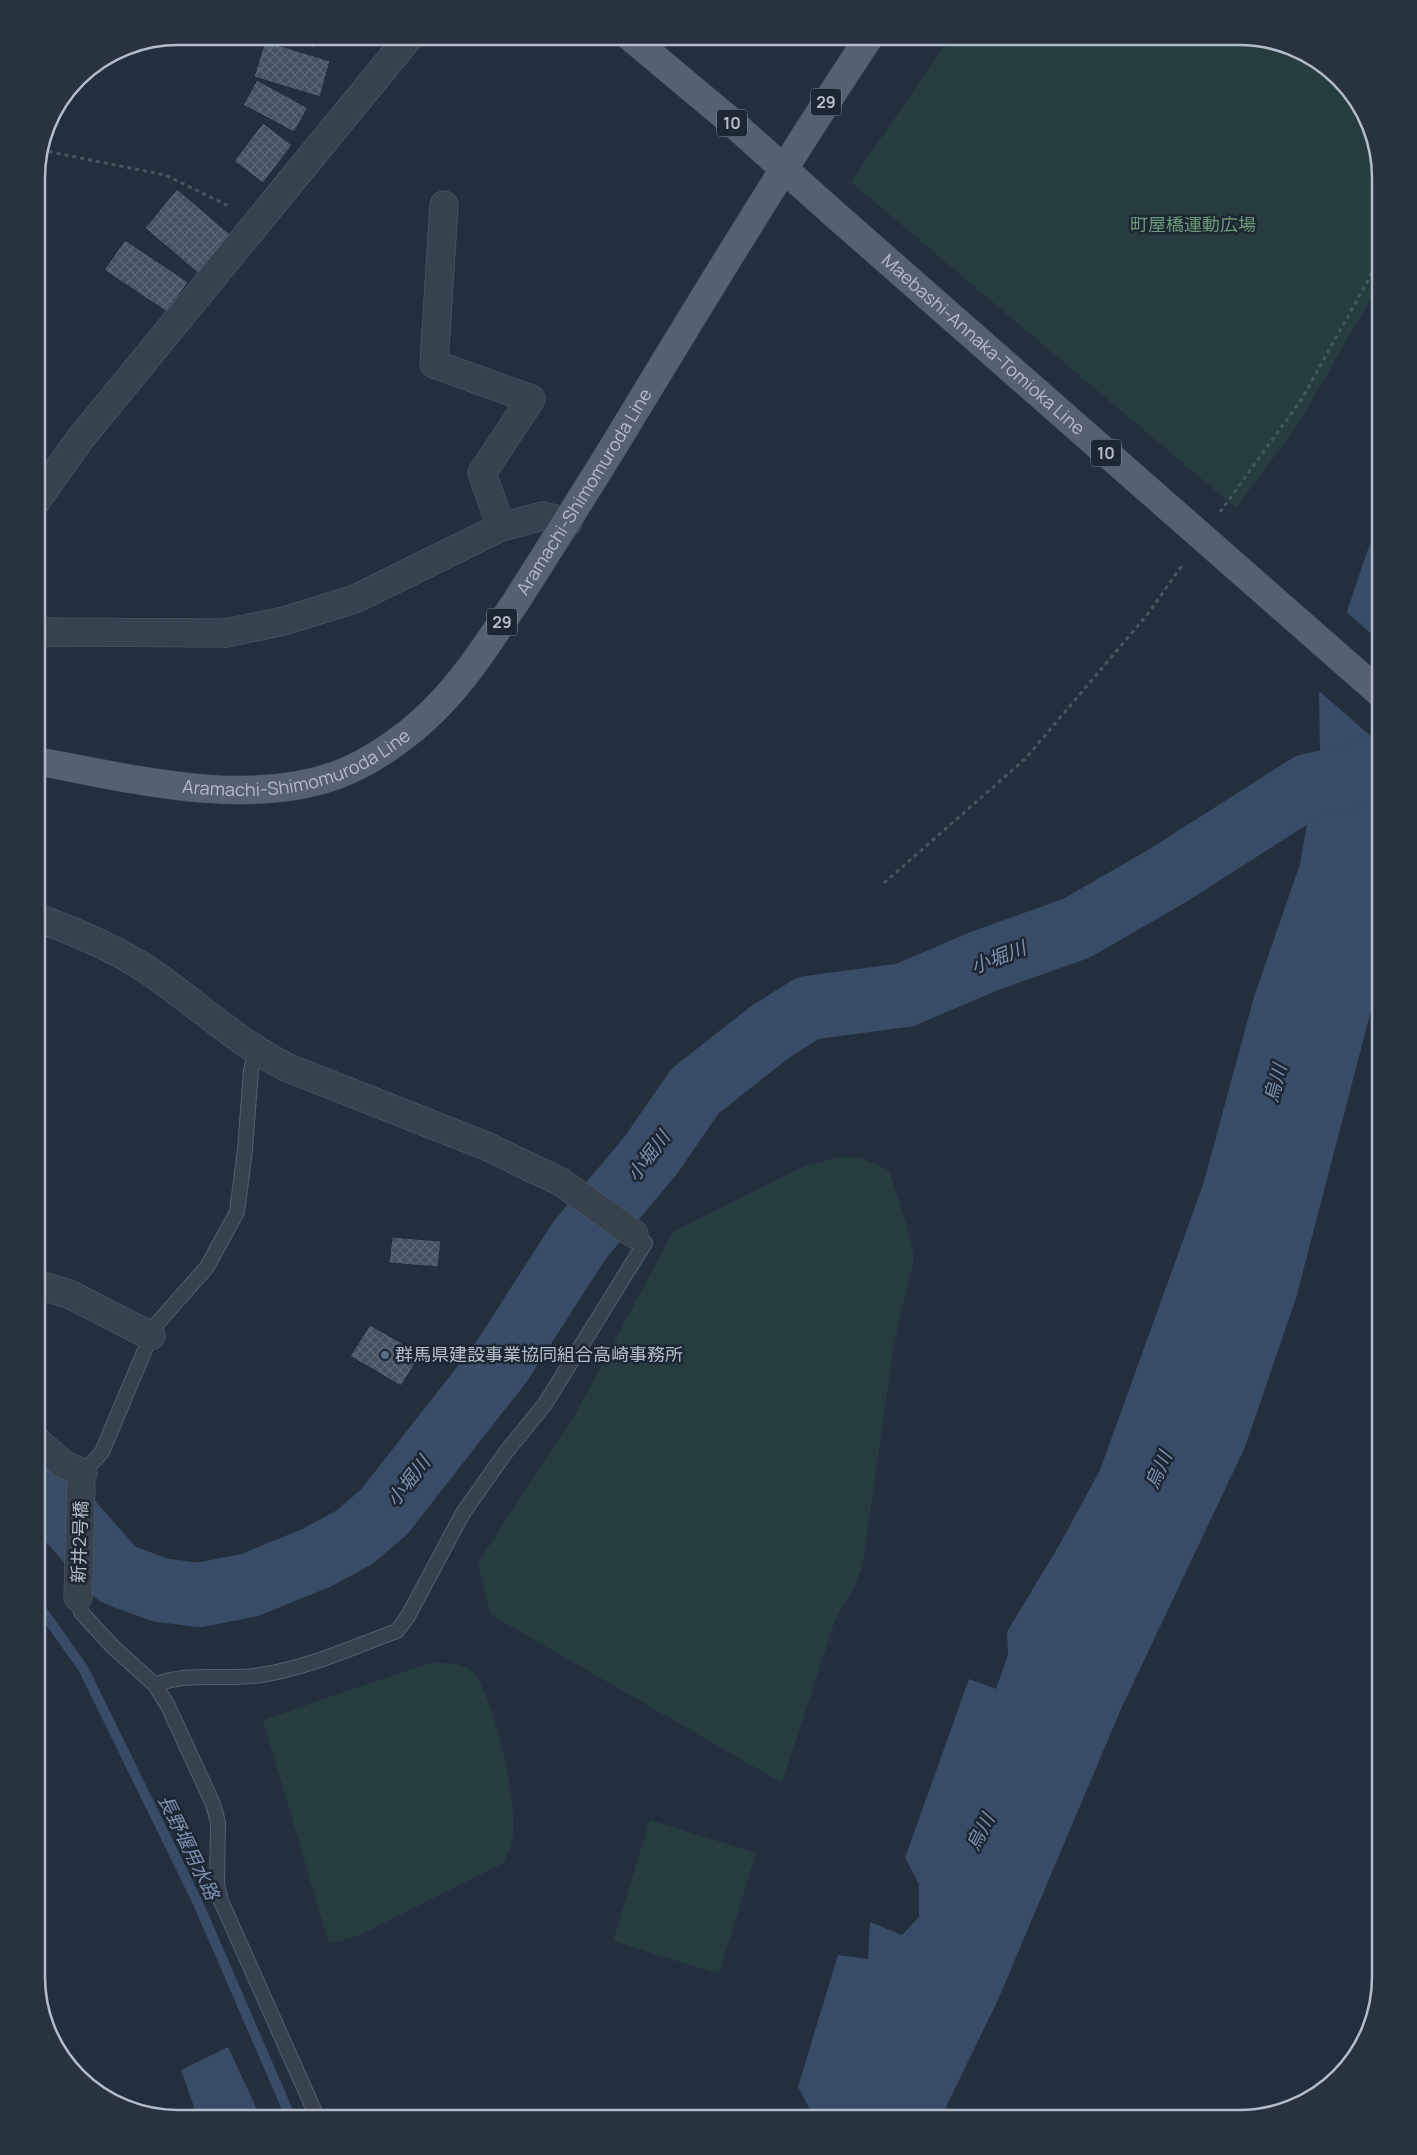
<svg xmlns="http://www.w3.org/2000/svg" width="1417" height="2155" font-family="Manrope,'Noto Sans JP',sans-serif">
  <defs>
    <pattern id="building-cross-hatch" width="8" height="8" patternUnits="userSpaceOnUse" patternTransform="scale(1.25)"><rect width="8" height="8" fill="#455162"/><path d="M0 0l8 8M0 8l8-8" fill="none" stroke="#5d6877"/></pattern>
  </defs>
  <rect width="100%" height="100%" fill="#242f3e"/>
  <g fill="#263c3f">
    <polygon points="951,36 1248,37 1318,60 1362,107 1381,178 1381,281 1299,423 1236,508 851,182"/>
    <polygon points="840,1157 862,1158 889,1171 910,1236 914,1259 894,1343 863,1563 854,1588 835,1620 782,1783 490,1614 478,1563 576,1413 673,1232 805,1166"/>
    <path d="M429,1663c15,0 36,-2 46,12 21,30 44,130 37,167 -1,7 -6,14 -9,21l-145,73 -29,8 -66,-224z"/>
    <polygon points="650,1820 756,1853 719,1974 613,1941"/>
  </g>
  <g fill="#394c67">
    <polygon points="1381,520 1381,972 1296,1298 1245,1447 1121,1709 997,2002 940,2119 815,2119 798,2087 838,1955 868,1959 870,1922 902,1935 919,1917 919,1884 905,1858 969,1679 996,1689 1008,1655 1007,1632 1060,1544 1100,1470 1203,1185 1254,997 1300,864 1320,751 1319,695 1367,552"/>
    <polygon points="228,2047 261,2118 198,2118 181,2070"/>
  </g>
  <polygon fill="#242f3e" points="1345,611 1381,642 1381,745 1318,690"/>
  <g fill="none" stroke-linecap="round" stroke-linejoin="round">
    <polyline stroke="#394c67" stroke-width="10" points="36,1602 83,1668 198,1903 291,2118"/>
    <polyline stroke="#394c67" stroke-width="64" points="36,1493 64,1514 117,1574 160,1590 199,1595 250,1585 316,1558 355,1537 384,1512 500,1364 579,1241 651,1155 695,1091 770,1032 808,1008 905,995 982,962 1077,928 1167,876 1308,786 1381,769"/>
  </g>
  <g fill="url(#building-cross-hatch)" stroke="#1f2835">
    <polygon points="298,36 322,36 313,48"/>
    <polygon points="363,36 383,36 376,46"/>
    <polygon points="265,41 330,61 320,97 254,77"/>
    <polygon points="257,80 308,108 294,132 243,105"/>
    <polygon points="263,123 292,145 263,183 234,161"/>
    <polygon points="177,189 232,236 199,274 145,228"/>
    <polygon points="125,240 188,282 167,312 104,270"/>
    <polygon points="392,1237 441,1241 438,1267 389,1263"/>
    <polygon points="370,1325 421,1354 401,1386 350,1356"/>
  </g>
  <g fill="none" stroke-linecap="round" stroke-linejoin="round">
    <g stroke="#565f6c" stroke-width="16">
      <g id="service">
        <polyline points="82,1479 83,1473 102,1452 155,1326 207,1267 237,1212 245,1150 251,1070 256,1052"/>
        <polyline points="78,1597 81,1612 112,1646 155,1685 168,1706 213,1804 218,1822 217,1884 221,1901 318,2119"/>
        <path d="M155,1685c33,-14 71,-4 106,-10 47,-7 92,-28 136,-44l11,-15 55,-103 43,-61 39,-48 100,-161 -11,-9"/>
      </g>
    </g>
    <g stroke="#565f6c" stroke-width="29">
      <g id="minor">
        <polyline points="444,205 434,364 531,399 482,473 501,527"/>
        <polyline points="36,632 226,633 284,621 355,599 501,527 543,516 568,522"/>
        <path d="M36,917c39,15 76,30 110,52 48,32 89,72 140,98l200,79 75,36 73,52"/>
        <polyline points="36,1284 69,1294 151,1336"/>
        <polyline points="36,1440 63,1464 83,1473"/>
        <polyline points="78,1597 81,1487"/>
      </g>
    </g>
    <g stroke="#565f6c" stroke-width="29">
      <polyline id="tertiary" points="36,501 80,439 410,36"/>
    </g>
    <g stroke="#414a57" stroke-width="29">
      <g id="primary">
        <polyline points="629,36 727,118 832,212"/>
        <path id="s1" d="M36,761c94,17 206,47 298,15 35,-12 76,-41 102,-68 32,-32 56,-71 81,-108 33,-52 66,-104 98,-156 83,-137 166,-274 255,-408"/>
      </g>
    </g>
    <g stroke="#44595c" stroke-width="3" stroke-dasharray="4 4" stroke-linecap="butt">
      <polyline points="41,150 165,175 229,206"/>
      <polyline points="1220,512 1301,400 1381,257"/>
      <polyline points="884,883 1025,759 1147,615 1183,564"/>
    </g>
    <use href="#service" stroke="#38414e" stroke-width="14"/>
    <use href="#minor" stroke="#38414e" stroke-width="28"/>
    <use href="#tertiary" stroke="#38414e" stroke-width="28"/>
    <use href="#primary" stroke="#56606e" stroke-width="28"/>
    <g stroke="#414a57" stroke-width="29" stroke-linecap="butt">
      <g id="primary-bridge">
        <path id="s2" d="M832,212l549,482"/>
      </g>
    </g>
    <use href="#primary-bridge" stroke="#56606e" stroke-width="28"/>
  </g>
  <circle fill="#5c6f8a" stroke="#1d2633" stroke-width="2" cx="385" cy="1355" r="5"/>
  <g text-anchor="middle" stroke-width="5" stroke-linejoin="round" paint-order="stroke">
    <g fill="#1d2633" stroke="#878f9c" stroke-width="1">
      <rect x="811" y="88.5" width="30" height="27" rx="4"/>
      <rect x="717" y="109.5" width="30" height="27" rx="4"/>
      <rect x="1091" y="439.5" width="30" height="27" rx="4"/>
      <rect x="487" y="608.5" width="30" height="27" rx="4"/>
    </g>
    <g font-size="16" font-weight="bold" fill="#b4bcc9">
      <text x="826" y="108">29</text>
      <text x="732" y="129">10</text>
      <text x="1106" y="459">10</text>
      <text x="502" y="628">29</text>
    </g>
    <g font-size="18" fill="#6b9a76" stroke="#1d2633">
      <text x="1193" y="231">町屋橋運動広場</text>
    </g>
    <g font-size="18" fill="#b4bcc9" stroke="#1d2633">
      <text dy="6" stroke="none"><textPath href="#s2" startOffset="201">Maebashi-Annaka-Tomioka Line</textPath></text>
      <text dy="6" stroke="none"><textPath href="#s1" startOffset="688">Aramachi-Shimomuroda Line</textPath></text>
      <text dy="6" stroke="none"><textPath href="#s1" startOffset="268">Aramachi-Shimomuroda Line</textPath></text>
      <text transform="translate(80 1542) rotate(-88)" y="6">新井2号橋</text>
    </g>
    <g font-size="18" fill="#b4bcc9" stroke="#1d2633" text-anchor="start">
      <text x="395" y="1361">群馬県建設事業協同組合高崎事務所</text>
    </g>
    <g font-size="19" font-style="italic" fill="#7c92b1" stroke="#1d2633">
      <text transform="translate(998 957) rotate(-21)" y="7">小堀川</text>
      <text transform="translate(1275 1083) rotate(-75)" y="7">烏川</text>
      <text transform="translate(648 1156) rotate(-53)" y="7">小堀川</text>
      <text transform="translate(1158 1470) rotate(-66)" y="7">烏川</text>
      <text transform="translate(408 1481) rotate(-52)" y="7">小堀川</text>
      <text transform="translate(980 1832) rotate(-63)" y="7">烏川</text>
      <text transform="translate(189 1847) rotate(64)" y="7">長野堰用水路</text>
    </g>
  </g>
  <path d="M0 0H1417V2155H0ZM178 45H1239A133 133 0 0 1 1372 178V1977A133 133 0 0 1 1239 2110H178A133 133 0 0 1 45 1977V178A133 133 0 0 1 178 45Z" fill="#29323f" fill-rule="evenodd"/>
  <path fill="none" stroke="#b4bcc9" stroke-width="2.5" d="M178 45H1239A133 133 0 0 1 1372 178V1977A133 133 0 0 1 1239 2110H178A133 133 0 0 1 45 1977V178A133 133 0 0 1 178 45Z"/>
</svg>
